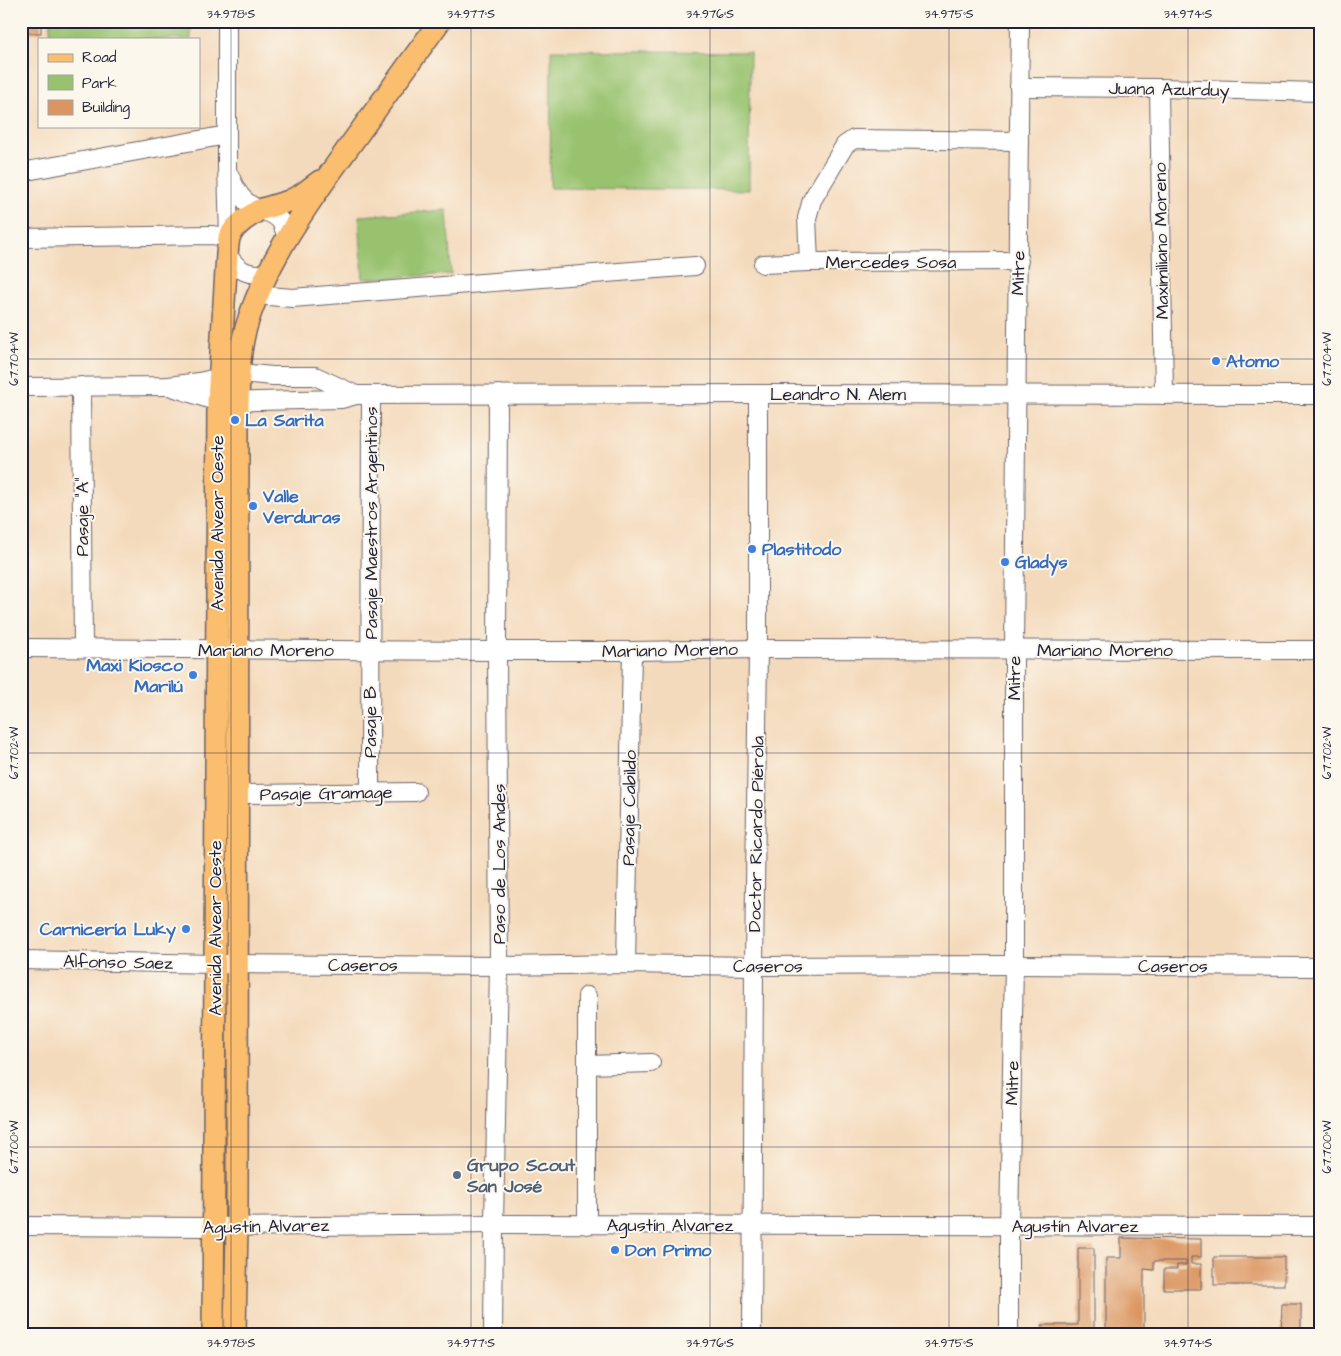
<svg xmlns="http://www.w3.org/2000/svg" width="1341" height="1356" font-family="'Architects Daughter',sans-serif">
  <rect width="100%" height="100%" fill="#fbf7ec"/>
  <filter id="ink" filterUnits="userSpaceOnUse"><feTurbulence type="fractalNoise" baseFrequency=".02" numOctaves="2"/><feDisplacementMap in="SourceGraphic" scale="10" xChannelSelector="R" yChannelSelector="G"/><feConvolveMatrix kernelMatrix="1 2 1 2 8 2 1 2 1" color-interpolation-filters="sRGB"/></filter>
  <filter id="wash" filterUnits="userSpaceOnUse"><feTurbulence type="fractalNoise" baseFrequency=".0096" numOctaves="4" result="noise"/><feDisplacementMap in="SourceGraphic" scale="20" xChannelSelector="R" yChannelSelector="G"/><feGaussianBlur stdDeviation="1.12" result="paint"/><feColorMatrix in="noise" values="0 0 0 0 0 0 0 0 0 0 0 0 0 0 0 0 0 1.4 0 .05"/><feComposite in="paint" operator="in"/></filter>
  <g filter="url(#wash)">
    <rect width="100%" height="100%" fill="#f4dabc"/>
    <g fill="#98c26e" stroke="#5d7254">
      <rect x="50" y="21" width="141" height="18"/>
      <polygon points="551,50 750,52 749,190 550,188"/>
      <polygon points="447,210 451,274 363,279 359,216"/>
    </g>
    <g id="blocks">
      <g fill="#db9561">
        <rect x="21" y="21" width="20" height="12"/>
        <polygon points="1121,1238 1201,1239 1201,1257 1191,1257 1191,1264 1201,1264 1201,1289 1164,1289 1164,1269 1177,1269 1177,1265 1186,1265 1186,1261 1154,1261 1154,1270 1144,1269 1144,1335 1106,1335 1106,1258 1121,1258"/>
        <polygon points="1078,1248 1094,1248 1094,1335 1042,1335 1042,1325 1078,1325"/>
        <rect x="1214" y="1257" width="70" height="28"/>
        <polygon points="1282,1304 1301,1304 1301,1335 1281,1335"/>
      </g>
    </g>
  </g>
  <g filter="url(#ink)">
    <use href="#blocks" fill-opacity="0" stroke="#6c6268" stroke-width="1"/>
    <g fill="none" stroke-linecap="round" stroke-linejoin="round">
      <g stroke="#6c6268" stroke-width="20">
        <g id="minor">
          <polyline points="1019,87 1159,88 1320,92"/>
          <polyline points="1159,88 1164,395"/>
          <polyline points="21,172 227,135"/>
          <path d="M230,176c6,16 14,28 31,34 8,3 16,5 20,12 3,5 4,11 6,16"/>
          <polyline points="21,238 211,235 229,237 227,166 227,21"/>
          <path d="M227,254c12,18 20,21 41,20"/>
          <polyline points="809,262 807,218 812,200 845,145 854,139 1019,141"/>
          <polyline points="763,264 809,262 1019,261"/>
          <polyline points="258,295 292,298 695,266"/>
          <polyline points="81,386 83,648"/>
          <polyline points="169,386 218,402 341,399 356,395 758,394 1320,395"/>
          <polyline points="21,387 169,386 199,382 239,373 273,376 315,376 356,395"/>
          <polyline points="21,648 497,651 632,651 758,649 1320,650"/>
          <polyline points="370,793 371,395"/>
          <polyline points="237,794 416,792"/>
          <polyline points="21,960 215,964 499,966 626,964 754,966 1014,965 1320,967"/>
          <polyline points="626,964 632,651"/>
          <polyline points="587,1065 651,1063"/>
          <polyline points="587,1225 587,996"/>
          <polyline points="21,1226 213,1227 494,1224 1320,1226"/>
          <polyline points="493,1335 494,1224 499,966 497,651 498,394"/>
          <polyline points="752,1335 754,966 758,649 758,394"/>
          <polyline points="1009,1335 1009,1226 1014,965 1014,650 1020,21"/>
        </g>
      </g>
      <g stroke="#6c6268" stroke-width="24">
        <g id="major">
          <polyline points="213,1335 218,402 227,254 229,237 235,228 244,220 259,210 289,201 301,195 320,181"/>
          <path d="M235,1335l2,-109 1,-824c1,-24 1,-48 7,-71 18,-66 66,-132 106,-187 30,-41 59,-82 89,-123"/>
        </g>
      </g>
      <use href="#minor" stroke="#fff" stroke-width="18"/>
      <use href="#major" stroke="#fbbd6e" stroke-width="21"/>
    </g>
  </g>
  <path fill="none" stroke="#22223b" stroke-width="1" stroke-opacity="0.45" d="M231,21v1314M471,21v1314M710,21v1314M949,21v1314M1188,21v1314M21,359h1299M21,753h1299M21,1147h1299"/>
  <g fill="#3f7fe0" stroke="#fbf7ec" stroke-width="2">
    <circle cx="1216" cy="361" r="5"/>
    <circle cx="235" cy="420" r="5"/>
    <circle cx="253" cy="506" r="5"/>
    <circle cx="752" cy="549" r="5"/>
    <circle cx="1005" cy="562" r="5"/>
    <circle cx="193" cy="675" r="5"/>
    <circle cx="186" cy="929" r="5"/>
    <circle cx="615" cy="1250" r="5"/>
  </g>
  <circle fill="#5c6f8a" stroke="#fbf7ec" stroke-width="2" cx="457" cy="1175" r="5"/>
  <g text-anchor="middle" stroke-width="4" stroke-linejoin="round" paint-order="stroke">
    <g font-size="18" fill="#22223b" stroke="#fbf7ec">
      <text transform="translate(1169 89) rotate(1)" y="6">Juana Azurduy</text>
      <text transform="translate(1161 241) rotate(-91)" y="6">Maximiliano Moreno</text>
      <text x="891" y="268">Mercedes Sosa</text>
      <text transform="translate(1018 273) rotate(-89)" y="6">Mitre</text>
      <text x="838" y="400">Leandro N. Alem</text>
      <text transform="translate(82 517) rotate(-90)" y="6">Pasaje "A"</text>
      <text transform="translate(217 523) rotate(-90)" y="6">Avenida Alvear Oeste</text>
      <text transform="translate(371 523) rotate(-90)" y="6">Pasaje Maestros Argentinos</text>
      <text x="266" y="656">Mariano Moreno</text>
      <text transform="translate(670 650) rotate(-1)" y="6">Mariano Moreno</text>
      <text x="1105" y="656">Mariano Moreno</text>
      <text transform="translate(1014 678) rotate(-90)" y="6">Mitre</text>
      <text transform="translate(370 722) rotate(-90)" y="6">Pasaje B</text>
      <text transform="translate(326 793) rotate(-1)" y="6">Pasaje Gramage</text>
      <text transform="translate(629 808) rotate(-89)" y="6">Pasaje Cabildo</text>
      <text transform="translate(756 834) rotate(-89)" y="6">Doctor Ricardo Piérola</text>
      <text transform="translate(499 864) rotate(-90)" y="6">Paso de Los Andes</text>
      <text transform="translate(215 928) rotate(-90)" y="6">Avenida Alvear Oeste</text>
      <text transform="translate(118 962) rotate(1)" y="6">Alfonso Saez</text>
      <text x="363" y="971">Caseros</text>
      <text x="768" y="972">Caseros</text>
      <text x="1173" y="972">Caseros</text>
      <text transform="translate(1012 1083) rotate(-89)" y="6">Mitre</text>
      <text x="670" y="1231">Agustín Alvarez</text>
      <text transform="translate(266 1226) rotate(-1)" y="6">Agustín Alvarez</text>
      <text x="1075" y="1232">Agustín Alvarez</text>
    </g>
    <g font-size="18" font-weight="bold" fill="#366cbe" stroke="#fbf7ec" text-anchor="start">
      <text x="1226" y="367">Atomo</text>
      <text x="245" y="426">La Sarita</text>
      <text x="263" y="502">Valle<tspan x="263" dy="21">Verduras</tspan></text>
      <text x="762" y="555">Plastitodo</text>
      <text x="1015" y="568">Gladys</text>
      <text x="183" y="671" text-anchor="end">Maxi Kiosco<tspan x="183" dy="21">Marilú</tspan></text>
      <text x="176" y="935" text-anchor="end">Carnicería Luky</text>
      <text x="625" y="1256">Don Primo</text>
    </g>
    <g font-size="18" font-weight="bold" fill="#4e5e75" stroke="#fbf7ec" text-anchor="start">
      <text x="467" y="1171">Grupo Scout<tspan x="467" dy="21">San José</tspan></text>
    </g>
  </g>
  <rect width="1341" height="1356" fill="none" stroke="#fbf7ec" stroke-width="55"/>
  <rect x="38" y="38" width="162" height="90" fill="#fbf7ec" stroke="#a4a2a5"/>
  <rect x="48" y="54" width="25" height="8" fill="#fbbd6e" stroke="#a4a2a5"/>
  <text x="82" y="62" font-size="15" fill="#22223b">Road</text>
  <rect x="48" y="75" width="25" height="15" fill="#98c26e" stroke="#a4a2a5"/>
  <text x="82" y="88" font-size="15" fill="#22223b">Park</text>
  <rect x="48" y="100" width="25" height="15" fill="#db9561" stroke="#a4a2a5"/>
  <text x="82" y="112" font-size="15" fill="#22223b">Building</text>
  <rect x="28" y="28" width="1286" height="1300" fill="none" stroke="#22223b" stroke-width="2"/>
  <g font-size="12" text-anchor="middle" fill="#22223b">
    <text x="231" y="18">34.978°S</text>
    <text x="471" y="18">34.977°S</text>
    <text x="710" y="18">34.976°S</text>
    <text x="949" y="18">34.975°S</text>
    <text x="1188" y="18">34.974°S</text>
    <text transform="translate(1327 359) rotate(-90)" y="4">67.704°W</text>
    <text transform="translate(14 359) rotate(-90)" y="4">67.704°W</text>
    <text transform="translate(1327 753) rotate(-90)" y="4">67.702°W</text>
    <text transform="translate(14 753) rotate(-90)" y="4">67.702°W</text>
    <text transform="translate(1327 1147) rotate(-90)" y="4">67.700°W</text>
    <text transform="translate(14 1147) rotate(-90)" y="4">67.700°W</text>
    <text x="231" y="1347">34.978°S</text>
    <text x="471" y="1347">34.977°S</text>
    <text x="710" y="1347">34.976°S</text>
    <text x="949" y="1347">34.975°S</text>
    <text x="1188" y="1347">34.974°S</text>
  </g>
</svg>
